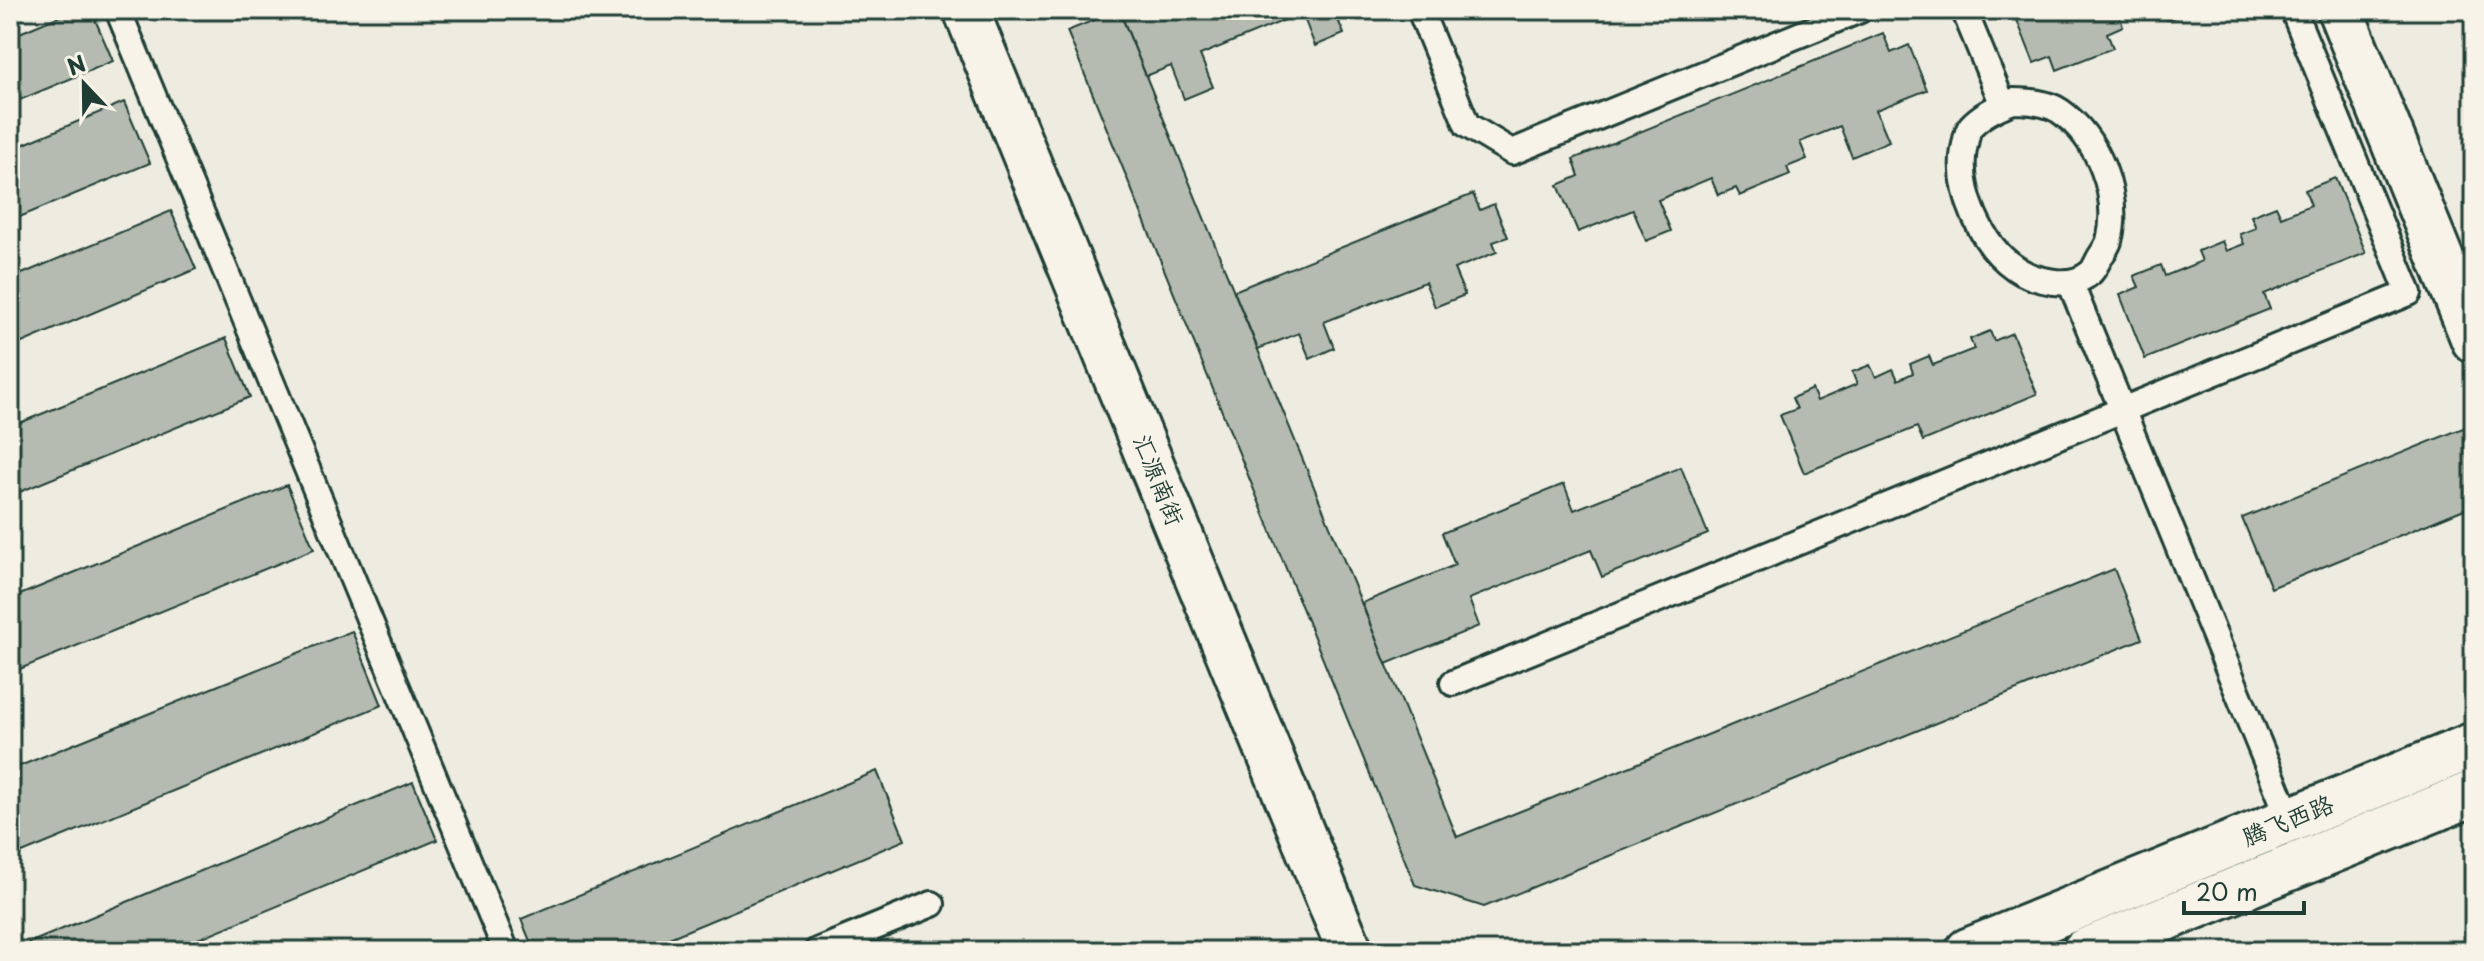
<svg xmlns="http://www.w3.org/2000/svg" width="2484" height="961" font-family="'Playpen Sans','LXGW WenKai TC',sans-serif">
  <rect width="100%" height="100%" fill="#eeece1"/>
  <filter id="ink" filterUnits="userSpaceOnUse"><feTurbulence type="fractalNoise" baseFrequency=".0125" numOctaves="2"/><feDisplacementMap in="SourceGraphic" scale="16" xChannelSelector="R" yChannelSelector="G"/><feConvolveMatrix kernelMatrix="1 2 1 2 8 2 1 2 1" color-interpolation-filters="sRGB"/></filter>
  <g filter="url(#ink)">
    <g fill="#b5bbb0" stroke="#1f3d34" stroke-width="2">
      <polygon points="74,10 91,10 113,61 10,104 10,37"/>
      <polygon points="1119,10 1334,10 1344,34 1315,46 1302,13 1200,55 1213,87 1184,99 1171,66 1146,76"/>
      <polygon points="1119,10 1457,837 2114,569 2142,639 1484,907 1415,885 1067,31"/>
      <polygon points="2013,10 2124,10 2118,13 2123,26 2107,33 2113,48 2057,70 2052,56 2034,63"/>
      <polygon points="2162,10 2192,10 2167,20"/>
      <polygon points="1883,33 1891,53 1909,45 1927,90 1876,110 1889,141 1852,157 1840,126 1800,142 1807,159 1787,167 1790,175 1740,196 1736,188 1718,195 1711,178 1658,200 1671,231 1646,241 1633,210 1578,232 1558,185 1579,176 1573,159"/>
      <polygon points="124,102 150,163 10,221 10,150"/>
      <polygon points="2335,178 2366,253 2264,294 2270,309 2145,359 2120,295 2139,287 2134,276 2161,265 2165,276 2202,261 2198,251 2222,241 2226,251 2244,244 2240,234 2256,228 2251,216 2276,206 2281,217 2311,205 2305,190"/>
      <polygon points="1473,194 1480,210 1494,204 1508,237 1493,242 1497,252 1454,269 1465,295 1435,307 1425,282 1324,322 1334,348 1310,359 1299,333 1258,349 1234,291"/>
      <polygon points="171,211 196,269 10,348 10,279"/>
      <polygon points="1990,331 1994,341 2012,333 2037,394 1923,441 1917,427 1804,473 1780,415 1797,409 1792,398 1812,389 1817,401 1857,384 1852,372 1870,365 1876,377 1893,369 1898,380 1913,373 1910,364 1929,356 1933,365 1974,349 1970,339"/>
      <polygon points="226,338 250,397 10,496 10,427"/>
      <polygon points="2468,426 2474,441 2474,505 2271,588 2242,518"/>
      <polygon points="1681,467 1708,534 1602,577 1591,550 1469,599 1479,626 1386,664 1362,603 1455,565 1442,533 1564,484 1574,510"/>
      <polygon points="287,485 314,549 10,673 10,599"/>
      <polygon points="352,631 382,705 10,858 10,770"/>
      <polygon points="877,771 905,840 638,951 534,951 521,919"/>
      <polygon points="413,782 437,840 169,951 10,951"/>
    </g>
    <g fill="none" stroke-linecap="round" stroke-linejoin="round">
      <g stroke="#1f3d34" stroke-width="30">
        <g id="lane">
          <polyline points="118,10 506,951"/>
          <polyline points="1420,10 1467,125 1512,152 1860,10"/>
          <polyline points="1964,10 2003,105"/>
          <path d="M2013,101c15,0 33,1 47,10 38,27 61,84 49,130 -2,6 -6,11 -9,16 -3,5 -6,13 -10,16 -19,17 -56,8 -75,-5 -34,-23 -58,-78 -51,-119 2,-7 2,-17 7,-23 11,-12 26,-19 42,-25z"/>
          <polyline points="2070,282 2290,820"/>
          <polyline points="1453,683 2409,293 2293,10"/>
          <polyline points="817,951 932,904"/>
        </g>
      </g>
      <g stroke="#1f3d34" stroke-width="50">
        <polyline id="street" points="2340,10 2474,340"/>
      </g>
      <g stroke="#1f3d34" stroke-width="50">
        <g id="secondary">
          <polyline points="966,10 1350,951"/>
          <polyline points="1968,951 2474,745"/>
          <polyline points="2085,951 2474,793"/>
        </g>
      </g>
      <use href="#lane" stroke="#f7f3e8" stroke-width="24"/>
      <use href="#street" stroke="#f7f3e8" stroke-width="44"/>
      <use href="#secondary" stroke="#f7f3e8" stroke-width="44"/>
    </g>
  </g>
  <g text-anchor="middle" stroke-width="6" stroke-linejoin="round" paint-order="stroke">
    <g font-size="24" fill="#1f3d34" stroke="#f7f3e8">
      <text transform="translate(1158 480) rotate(68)" y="8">汇源南街</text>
      <text transform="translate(2288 821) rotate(-22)" y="8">腾飞西路</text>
    </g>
  </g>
  <rect width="2484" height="961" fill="none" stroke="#f7f3e8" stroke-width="40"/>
  <rect x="20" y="20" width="2444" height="921" fill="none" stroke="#1f3d34" stroke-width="3" filter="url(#ink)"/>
  <g transform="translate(84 84) rotate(338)" stroke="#f7f3e8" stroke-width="6" paint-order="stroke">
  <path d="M0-6L14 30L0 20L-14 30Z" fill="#1f3d34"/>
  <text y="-12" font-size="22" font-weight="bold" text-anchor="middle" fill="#1f3d34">N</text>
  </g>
  <path d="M2184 901v12h120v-12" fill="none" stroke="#1f3d34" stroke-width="4"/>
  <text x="2196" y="901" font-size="24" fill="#1f3d34" stroke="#f7f3e8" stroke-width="6" paint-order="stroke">20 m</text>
</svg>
